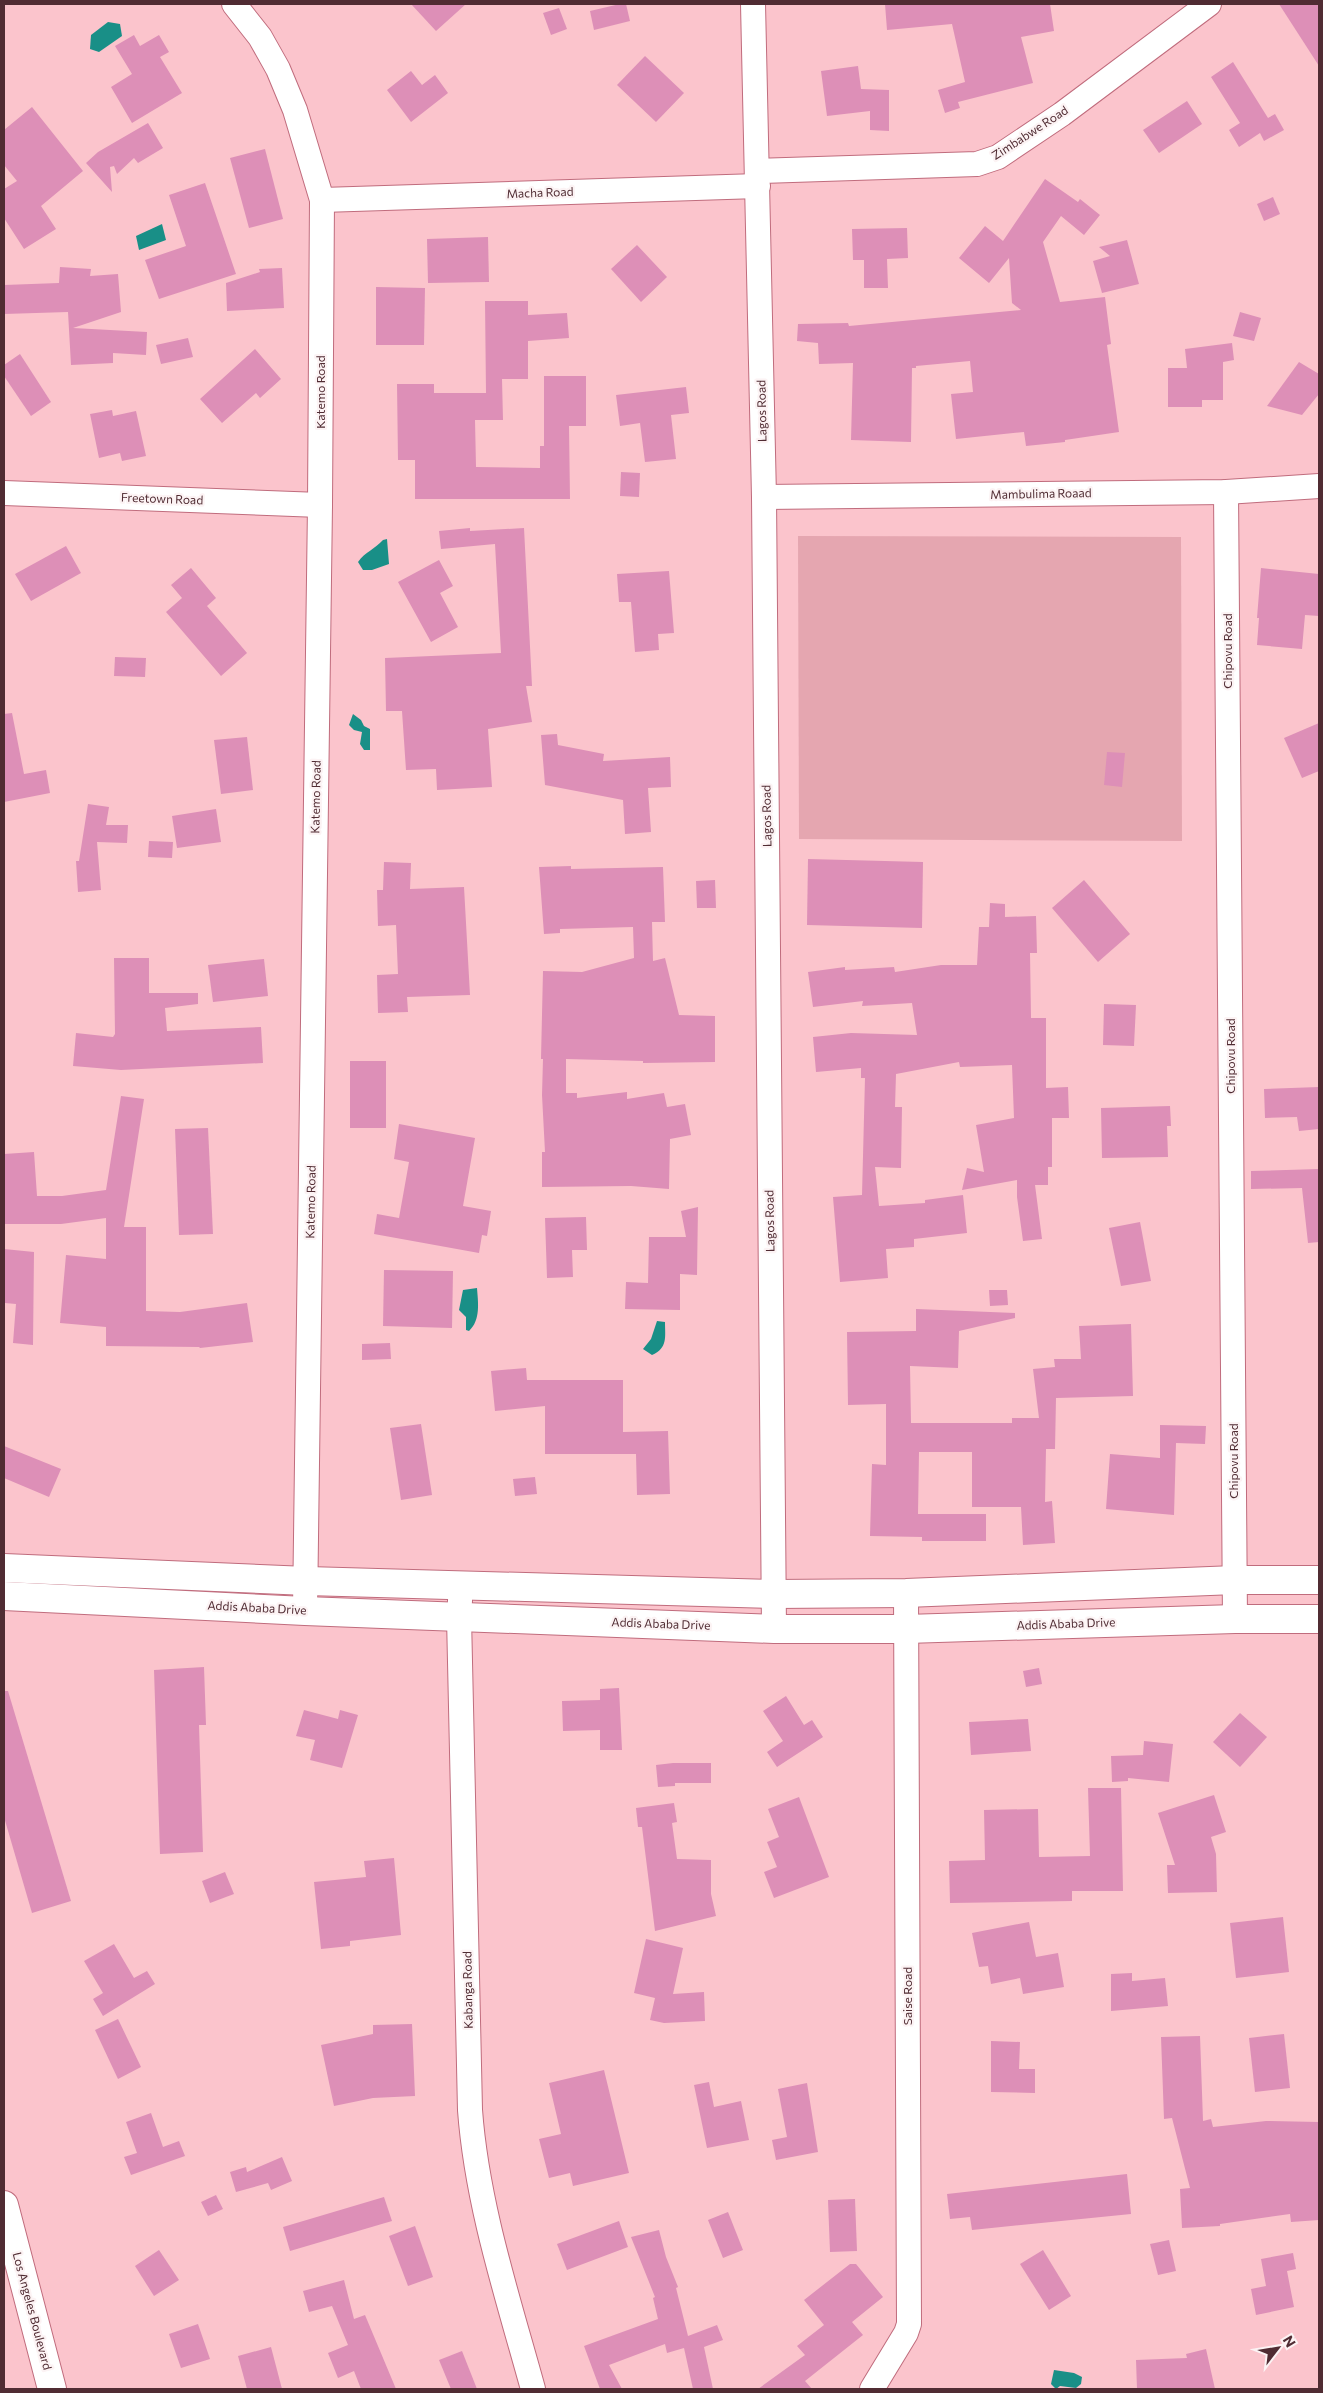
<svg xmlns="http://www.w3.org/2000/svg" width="1323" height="2393" font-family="Commissioner,sans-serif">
  <rect width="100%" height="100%" fill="#fbc4cc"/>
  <polygon fill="#e5a6b0" points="798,536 1181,537 1182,841 799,839"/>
  <g fill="#198f87">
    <polygon points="108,22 120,24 122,36 99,52 90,49 91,35"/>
    <polygon points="162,224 166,240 139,250 136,236"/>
    <path d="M387,539l2,25 -17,6h-9l-5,-8c7,-10 17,-13 25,-22z"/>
    <polygon points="353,714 361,720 364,726 370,729 370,750 364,750 360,744 362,732 354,730 349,725"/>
    <path d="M477,1288c1,14 4,32 -8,43l-3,-1v-13l-7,-7 4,-20z"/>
    <path d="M657,1321l8,1c0,15 3,26 -13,33l-9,-6 8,-10z"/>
    <polygon points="1054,2370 1074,2373 1082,2377 1081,2384 1076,2388 1060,2386 1056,2389 1051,2384"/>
  </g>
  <g fill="#dd8fb7">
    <polygon points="411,4 466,4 436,31"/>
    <polygon points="620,4 626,4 630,21 594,30 590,11"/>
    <polygon points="885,4 1050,4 1054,31 1021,37 1033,83 958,102 960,108 945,113 938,90 965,82 952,24 887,30"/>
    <polygon points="1279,4 1319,4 1319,66"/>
    <polygon points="559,8 567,29 551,35 543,13"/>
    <polygon points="134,35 140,46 159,35 169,52 160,57 182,93 132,123 111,87 132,74 115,46"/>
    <polygon points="645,56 684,93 656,122 617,85"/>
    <polygon points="1233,62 1268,118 1275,114 1284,130 1264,141 1260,133 1239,147 1229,130 1240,123 1211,77"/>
    <polygon points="858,66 861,89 889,90 889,131 870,130 870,111 827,116 821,71"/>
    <polygon points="411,71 422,85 435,75 448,93 411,122 387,90"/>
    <polygon points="1187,101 1202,124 1159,153 1143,130"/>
    <polygon points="32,107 83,171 41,206 56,229 24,249 4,218 4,189 17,181 4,165 4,130"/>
    <polygon points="148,123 163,148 138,163 134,158 117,174 114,166 110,167 112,192 86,163 98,152"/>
    <polygon points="265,149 283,219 249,228 230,158"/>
    <polygon points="1045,179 1078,202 1080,199 1100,215 1084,235 1061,216 1043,242 1060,302 1105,297 1111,344 1107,345 1119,432 1065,440 1065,442 1026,446 1024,432 956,439 951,394 973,392 970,361 916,366 916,368 912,368 911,442 851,440 853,363 819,364 818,343 797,341 798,324 848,323 849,326 1021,310 1012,303 1009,258 989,283 959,258 985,226 1003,241"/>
    <polygon points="205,183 236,274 159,299 145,260 186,246 169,195"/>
    <polygon points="1273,197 1280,214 1264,221 1257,204"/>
    <polygon points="907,228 908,258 887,259 888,288 864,288 864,260 853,260 852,229"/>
    <polygon points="488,237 489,282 428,283 427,239"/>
    <polygon points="1127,240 1139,284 1102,293 1093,261 1110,256 1099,247"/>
    <polygon points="637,245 667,277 641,302 611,269"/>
    <polygon points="60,267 91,269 90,276 118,274 121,312 73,328 147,332 146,355 113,353 113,363 71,365 68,312 4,314 4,285 59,283"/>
    <polygon points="282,268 284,308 227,311 226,283 260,272 259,269"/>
    <polygon points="376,287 425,288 424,345 376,345"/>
    <polygon points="485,301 528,301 528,315 567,313 569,338 528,341 528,379 502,379 503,420 475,420 476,467 540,468 540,446 544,446 544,376 586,376 586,426 569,426 570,499 415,499 415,460 398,460 397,384 434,384 434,393 486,393"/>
    <polygon points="1240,312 1261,318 1254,341 1233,336"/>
    <polygon points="188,338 193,357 161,364 156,345"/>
    <polygon points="1232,343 1234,360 1223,362 1223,400 1202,400 1202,407 1168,407 1168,368 1187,368 1185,349"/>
    <polygon points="255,349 281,379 260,398 256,393 222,423 200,399"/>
    <polygon points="20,354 51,402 31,416 4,376 4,365"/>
    <polygon points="1299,362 1319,374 1319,394 1302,415 1267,406"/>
    <polygon points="686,387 689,413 671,415 676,459 645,462 640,423 620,426 616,395"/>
    <polygon points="112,410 113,416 136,411 146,456 122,461 120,453 99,458 90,414"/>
    <polygon points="621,472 640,473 639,497 620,496"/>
    <polygon points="470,528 470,531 524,528 532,686 526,686 532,722 488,729 492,787 437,790 436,769 406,770 402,711 386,711 385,658 501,653 495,544 441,549 439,531"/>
    <polygon points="66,546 81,573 31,601 15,574"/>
    <polygon points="439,560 453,586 440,593 458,627 431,642 398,582"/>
    <polygon points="191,568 216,598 207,606 247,653 221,676 166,612 182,598 171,585"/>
    <polygon points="1261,568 1319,574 1319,616 1305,615 1302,649 1257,645 1259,618 1257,618"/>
    <polygon points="669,571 674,633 658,634 659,650 635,652 631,602 619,602 617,574"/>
    <polygon points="115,657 146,658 145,677 114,676"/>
    <polygon points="12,713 24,774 46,770 50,793 4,802 4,714"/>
    <polygon points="1319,723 1319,771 1302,778 1284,738"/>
    <polygon points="557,734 558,745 604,754 603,761 670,757 671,787 648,788 651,832 625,834 623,800 545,785 541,735"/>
    <polygon points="247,737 253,790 221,794 214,740"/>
    <polygon points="1107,752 1125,753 1122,787 1104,785"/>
    <polygon points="88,804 109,807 106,825 128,825 127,843 97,842 101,890 78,892 76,861 79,861"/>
    <polygon points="216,809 221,842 177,848 172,816"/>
    <polygon points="149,841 173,842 172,858 148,857"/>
    <polygon points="808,859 923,862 922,928 807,925"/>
    <polygon points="384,862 411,863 410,889 464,887 470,995 407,997 408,1012 378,1013 377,975 398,974 396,925 378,926 377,890 383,890"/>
    <polygon points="571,866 571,869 663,867 665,922 652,922 653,961 665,958 679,1015 715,1016 715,1062 643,1063 643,1061 566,1059 566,1093 577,1093 577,1098 627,1092 627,1099 664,1093 667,1107 685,1104 691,1135 670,1139 669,1189 631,1186 542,1187 542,1152 545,1152 542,1095 543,1059 541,1059 543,971 582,972 634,958 633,927 560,929 560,933 544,934 539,867"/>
    <polygon points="715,880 716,908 697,908 696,881"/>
    <polygon points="1084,880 1130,934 1098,962 1052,908"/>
    <polygon points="990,903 1005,904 1005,917 1036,916 1037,953 1030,953 1031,1018 1046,1018 1046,1088 1068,1087 1069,1118 1052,1118 1052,1167 1048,1167 1048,1185 1035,1185 1042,1239 1023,1241 1017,1197 1017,1180 962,1190 967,1168 984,1172 976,1125 1014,1118 1012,1065 960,1067 959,1062 896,1074 895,1107 902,1107 901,1168 875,1167 879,1206 925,1203 925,1200 963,1195 967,1233 914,1239 914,1247 886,1249 888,1278 840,1282 833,1197 862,1195 865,1078 861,1078 861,1068 816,1072 813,1037 851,1033 917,1035 912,1003 862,1006 863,1001 813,1007 808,972 845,967 845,970 894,967 895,972 941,965 977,965 979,927 989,927"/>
    <polygon points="114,958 149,958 149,993 198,993 198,1004 165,1008 167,1031 261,1027 263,1063 121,1070 73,1066 76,1033 113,1037 115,1034"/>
    <polygon points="264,959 268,996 213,1002 208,965"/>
    <polygon points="1104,1004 1136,1005 1134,1046 1103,1045"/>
    <rect x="350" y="1061" width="36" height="67"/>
    <polygon points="1319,1087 1319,1129 1299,1131 1297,1117 1265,1118 1264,1089"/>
    <polygon points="121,1096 144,1099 124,1227 146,1227 146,1311 180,1312 247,1303 253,1342 200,1348 199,1347 106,1346 106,1327 60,1323 66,1255 106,1259 106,1218 61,1224 4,1224 4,1154 34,1152 37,1196 62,1196 106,1190"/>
    <polygon points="1170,1106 1171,1126 1167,1126 1168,1157 1102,1158 1101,1108"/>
    <polygon points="399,1124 475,1138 463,1206 491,1211 487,1236 482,1235 479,1253 374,1234 377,1214 399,1218 409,1162 394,1159"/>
    <polygon points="208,1128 213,1234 179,1235 175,1129"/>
    <polygon points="1319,1169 1319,1242 1308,1243 1302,1188 1251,1189 1251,1171"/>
    <polygon points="698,1207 697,1275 680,1274 680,1310 625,1309 626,1282 648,1283 649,1237 686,1237 681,1211"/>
    <polygon points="586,1217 587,1250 572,1250 573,1277 547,1278 545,1218"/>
    <polygon points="1140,1222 1151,1281 1121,1286 1109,1228"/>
    <polygon points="4,1249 34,1252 33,1345 13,1343 16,1304 5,1303"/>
    <polygon points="384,1270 453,1271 452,1328 383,1326"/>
    <polygon points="989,1290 1007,1290 1008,1305 990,1306"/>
    <polygon points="916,1309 1015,1313 1015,1318 959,1331 958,1368 910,1366 911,1423 1012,1423 1012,1418 1039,1418 1033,1369 1055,1367 1054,1359 1081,1359 1079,1326 1131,1324 1133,1396 1056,1398 1055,1449 1046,1449 1045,1502 1052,1501 1055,1543 1023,1545 1021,1507 972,1507 972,1452 919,1452 918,1514 986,1514 986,1541 922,1541 922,1537 870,1536 872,1464 886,1465 886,1404 848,1405 847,1332 916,1331"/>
    <polygon points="390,1343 391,1359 362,1360 362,1344"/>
    <polygon points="526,1368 527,1380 623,1380 623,1432 668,1431 670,1494 637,1495 636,1454 545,1454 545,1406 495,1411 491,1371"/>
    <polygon points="421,1424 432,1495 401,1500 390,1428"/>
    <polygon points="1160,1425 1206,1426 1205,1444 1176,1443 1174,1515 1106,1509 1110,1454 1160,1458"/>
    <polygon points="4,1446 61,1469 49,1497 4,1478"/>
    <polygon points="535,1477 537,1494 515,1496 513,1479"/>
    <polygon points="204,1667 206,1725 199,1725 203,1852 160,1854 154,1670"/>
    <polygon points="1039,1668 1042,1684 1026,1687 1023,1671"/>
    <polygon points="619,1688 622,1750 600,1750 600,1730 563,1731 562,1701 600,1700 600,1689"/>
    <polygon points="4,1691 8,1691 71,1901 32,1913 4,1817"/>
    <polygon points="786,1696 804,1725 812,1720 823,1737 777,1767 767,1752 783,1741 763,1711"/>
    <polygon points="304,1710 338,1719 340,1710 358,1715 342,1768 310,1760 315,1740 296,1736"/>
    <polygon points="1240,1713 1267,1737 1240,1767 1213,1742"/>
    <polygon points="1028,1719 1031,1751 971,1755 969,1722"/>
    <polygon points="1144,1741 1173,1744 1169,1782 1128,1778 1128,1781 1112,1782 1111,1756 1143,1755"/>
    <polygon points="673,1763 711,1763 711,1783 675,1783 675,1786 658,1787 656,1765"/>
    <polygon points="1088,1788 1121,1788 1123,1891 1072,1891 1072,1901 950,1903 949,1861 985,1860 984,1810 1038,1809 1039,1857 1090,1856"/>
    <polygon points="1214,1795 1226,1832 1211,1837 1216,1854 1217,1892 1168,1893 1167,1865 1175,1865 1158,1813"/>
    <polygon points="799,1797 829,1877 774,1898 764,1872 777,1867 767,1842 779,1837 768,1809"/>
    <polygon points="674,1803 677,1822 672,1823 677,1859 711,1860 711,1894 716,1916 655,1931 642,1827 638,1827 636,1808"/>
    <polygon points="394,1858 401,1935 350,1941 350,1946 321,1949 314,1882 366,1877 364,1861"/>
    <polygon points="225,1872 234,1894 210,1903 202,1881"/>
    <polygon points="1283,1917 1289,1972 1236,1978 1230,1923"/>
    <polygon points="1029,1922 1036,1957 1058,1953 1064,1987 1023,1994 1020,1978 991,1984 988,1966 979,1967 972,1933"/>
    <polygon points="646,1939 683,1948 673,1994 704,1992 705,2021 664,2023 650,2020 655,1998 634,1993"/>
    <polygon points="114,1944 134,1978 147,1971 155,1984 103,2016 93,1999 103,1993 84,1961"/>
    <polygon points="1132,1973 1132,1981 1165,1978 1168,2006 1111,2011 1111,1974"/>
    <polygon points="118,2019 141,2067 118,2079 95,2030"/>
    <polygon points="412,2024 415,2096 373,2098 334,2106 321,2045 373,2034 373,2025"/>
    <polygon points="1284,2034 1290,2088 1255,2092 1249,2038"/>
    <polygon points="1200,2036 1203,2121 1211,2119 1213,2127 1266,2121 1319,2122 1319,2220 1291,2222 1290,2214 1220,2224 1220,2226 1182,2228 1180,2189 1190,2188 1172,2118 1164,2119 1161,2037"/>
    <polygon points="991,2041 1020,2042 1019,2069 1035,2069 1035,2093 991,2092"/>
    <polygon points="604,2070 629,2173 573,2186 570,2173 549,2178 539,2139 561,2134 549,2083"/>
    <polygon points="709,2082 714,2107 741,2101 749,2140 707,2148 694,2085"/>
    <polygon points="807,2083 818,2152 776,2160 772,2140 787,2137 778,2089"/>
    <polygon points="151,2113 163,2147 179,2141 185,2156 131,2175 124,2157 137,2153 126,2122"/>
    <polygon points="282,2157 292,2181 271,2190 268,2183 236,2192 230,2172 246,2167 247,2172"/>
    <polygon points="1127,2174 1131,2214 972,2230 970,2217 950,2219 947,2194"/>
    <polygon points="216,2195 223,2209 208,2216 201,2202"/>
    <polygon points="384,2197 392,2221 290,2251 283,2227"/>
    <polygon points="855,2199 857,2251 830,2252 828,2200"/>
    <polygon points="728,2212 743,2250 723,2258 708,2220"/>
    <polygon points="619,2221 628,2247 567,2270 557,2244"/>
    <polygon points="415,2226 433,2277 408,2286 389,2236"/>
    <polygon points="659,2230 666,2257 678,2287 676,2288 688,2336 717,2325 723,2340 704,2347 713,2389 693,2389 684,2348 667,2353 665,2344 609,2365 622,2389 600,2389 584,2346 658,2319 653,2298 655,2297 631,2237"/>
    <polygon points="1169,2240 1176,2271 1158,2275 1150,2244"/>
    <polygon points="159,2250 179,2280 154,2296 135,2266"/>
    <polygon points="1043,2250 1071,2296 1049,2310 1020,2264"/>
    <polygon points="1293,2253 1296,2269 1287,2271 1294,2307 1256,2315 1251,2289 1266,2286 1261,2259"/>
    <polygon points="850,2264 856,2264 883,2297 852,2322 863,2335 805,2381 812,2389 758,2389 805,2355 797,2346 824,2325 804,2300"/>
    <polygon points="344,2280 354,2319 365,2315 396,2389 361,2389 354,2371 338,2378 328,2353 348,2345 332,2306 309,2312 303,2291"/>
    <polygon points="198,2324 210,2359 181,2368 169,2334"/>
    <polygon points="271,2347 282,2389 247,2389 238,2356"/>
    <polygon points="1206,2349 1215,2389 1137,2389 1136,2360 1187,2358 1186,2354"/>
    <polygon points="462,2351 477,2389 451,2389 439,2360"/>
  </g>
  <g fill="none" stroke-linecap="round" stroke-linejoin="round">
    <g stroke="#c06c7d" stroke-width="26">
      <g id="minor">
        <polyline points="234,4 260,37 278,69 295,110 322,200 320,505 305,1611"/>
        <polyline points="753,4 764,497 774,1629"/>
        <polyline points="758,171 977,164 998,157 1062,114 1209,4"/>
        <polyline points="322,200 758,186"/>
        <polyline points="1226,492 1235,1619"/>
        <polyline points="4,493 320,505"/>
        <polyline points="764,497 1226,492 1319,486"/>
        <path d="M461,1584l-2,33 11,493c7,95 38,188 63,279"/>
        <polyline points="872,2389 906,2333 909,2324 906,1593"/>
      </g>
    </g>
    <g stroke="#c06c7d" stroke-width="30">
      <g id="major">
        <polyline points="4,1568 307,1581 774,1594 906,1593 1235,1580 1319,1580"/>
        <polyline points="4,1596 305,1611 774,1629 906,1629 1235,1619 1319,1619"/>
        <polyline points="4,2205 52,2389"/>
      </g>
    </g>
    <use href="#minor" stroke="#fff" stroke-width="24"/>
    <use href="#major" stroke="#fff" stroke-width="28"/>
  </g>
  <g text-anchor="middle" stroke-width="4.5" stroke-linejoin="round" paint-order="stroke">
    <g font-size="12" fill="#502c33" stroke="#fcf3f4">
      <text transform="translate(1030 133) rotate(-33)" y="4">Zimbabwe Road</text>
      <text transform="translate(540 193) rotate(-2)" y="4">Macha Road</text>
      <text transform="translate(321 392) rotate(-90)" y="4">Katemo Road</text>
      <text transform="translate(762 411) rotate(-91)" y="4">Lagos Road</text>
      <text transform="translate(1041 494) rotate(-1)" y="4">Mambulima Roaad</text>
      <text transform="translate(162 499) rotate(2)" y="4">Freetown Road</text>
      <text transform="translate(1228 651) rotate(-90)" y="4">Chipovu Road</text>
      <text transform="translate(316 797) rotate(-89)" y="4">Katemo Road</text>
      <text transform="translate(767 816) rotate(-91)" y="4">Lagos Road</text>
      <text transform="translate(1231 1056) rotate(-90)" y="4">Chipovu Road</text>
      <text transform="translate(311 1202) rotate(-89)" y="4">Katemo Road</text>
      <text transform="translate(770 1221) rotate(-91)" y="4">Lagos Road</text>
      <text transform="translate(1234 1461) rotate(-90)" y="4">Chipovu Road</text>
      <text transform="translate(257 1608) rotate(3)" y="4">Addis Ababa Drive</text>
      <text transform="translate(661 1624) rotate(2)" y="4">Addis Ababa Drive</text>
      <text transform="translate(1066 1624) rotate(-2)" y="4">Addis Ababa Drive</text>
      <text transform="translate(468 1990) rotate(-91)" y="4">Kabanga Road</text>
      <text transform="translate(908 1996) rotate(-90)" y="4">Saise Road</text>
      <text transform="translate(32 2311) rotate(75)" y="4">Los Angeles Boulevard</text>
    </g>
  </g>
  <rect width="1323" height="2393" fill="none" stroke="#502c33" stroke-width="10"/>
  <g transform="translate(1278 2348) rotate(59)" stroke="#fcf3f4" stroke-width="4" paint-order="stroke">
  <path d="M0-4L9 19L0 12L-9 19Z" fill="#502c33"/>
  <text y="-8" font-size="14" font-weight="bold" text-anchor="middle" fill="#502c33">N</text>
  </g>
</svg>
